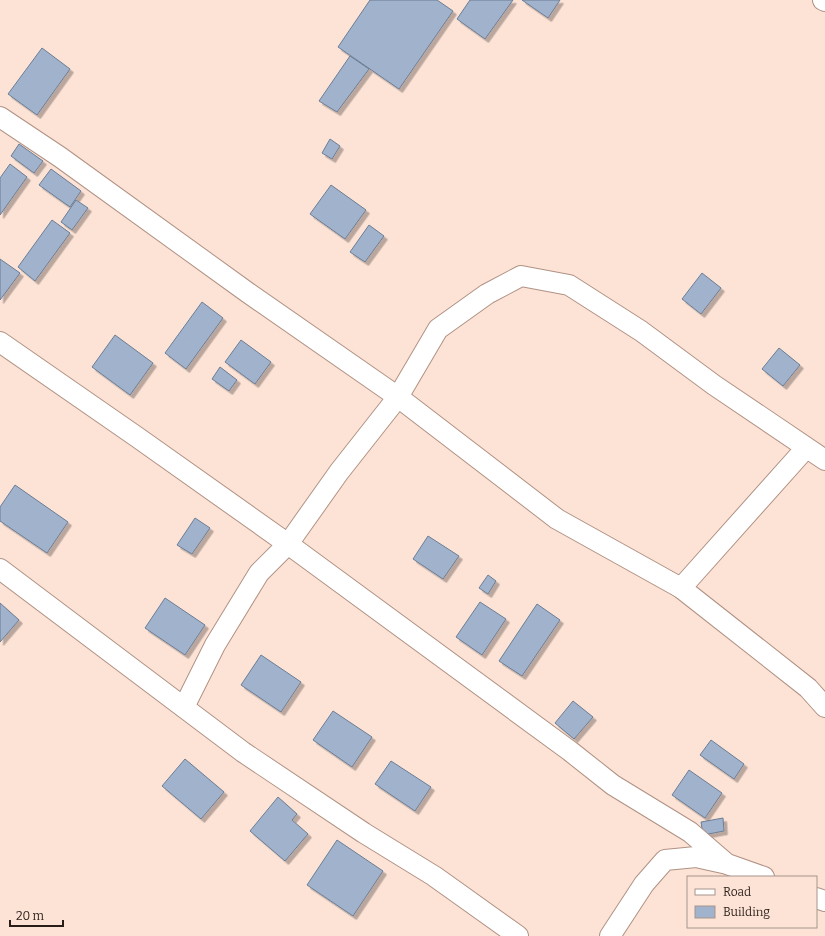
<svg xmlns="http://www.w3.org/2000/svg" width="825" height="936" font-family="Bitter,serif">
  <defs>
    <filter id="shadow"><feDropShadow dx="3.5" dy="3.5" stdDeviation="0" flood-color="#0004"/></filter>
  </defs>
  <rect width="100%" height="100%" fill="#fde3d6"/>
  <g fill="#a1b3cc" stroke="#6b7d94" filter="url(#shadow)">
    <polygon points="370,0 437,0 453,11 399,89 338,47"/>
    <polygon points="470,0 513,0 485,39 457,19"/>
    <polygon points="522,0 560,0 548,18"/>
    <polygon points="42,48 70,69 37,115 8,94"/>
    <polygon points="350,56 369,69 337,112 319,101"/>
    <polygon points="330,139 340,146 332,159 322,153"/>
    <polygon points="19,144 43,161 34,173 11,156"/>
    <polygon points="10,164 27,177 0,215 0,178"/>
    <polygon points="51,169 81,191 70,207 39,185"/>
    <polygon points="331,185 366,210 345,239 310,214"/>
    <polygon points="76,200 88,208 72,230 61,222"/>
    <polygon points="52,220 70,233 35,281 18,267"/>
    <polygon points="369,225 384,236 365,262 350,252"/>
    <polygon points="0,259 20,273 0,300"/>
    <polygon points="702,273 721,288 701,314 682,299"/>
    <polygon points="202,302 223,318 186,369 165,353"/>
    <polygon points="115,335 153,363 130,395 92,367"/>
    <polygon points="241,340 271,362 255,384 225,362"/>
    <polygon points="779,348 800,365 783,386 762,369"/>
    <polygon points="220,367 237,380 229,391 212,379"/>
    <polygon points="15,485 68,522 47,553 0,521 0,507"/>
    <polygon points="195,518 210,528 192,554 177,545"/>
    <polygon points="428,536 459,556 443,579 413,559"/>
    <polygon points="488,575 496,581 488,594 479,588"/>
    <polygon points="165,598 205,625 185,655 145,628"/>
    <polygon points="480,602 506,619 482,655 456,637"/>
    <polygon points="0,603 19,620 0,642"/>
    <polygon points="537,604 560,620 522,676 499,661"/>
    <polygon points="261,655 301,682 281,712 241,685"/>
    <polygon points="573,701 593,717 574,739 555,723"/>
    <polygon points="333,711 372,737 352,767 313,740"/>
    <polygon points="711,740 744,764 734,779 700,755"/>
    <polygon points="185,759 224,792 201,819 162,786"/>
    <polygon points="391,761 431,787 415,811 375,784"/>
    <polygon points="689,770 722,793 705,818 672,795"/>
    <polygon points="278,797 297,814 292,820 308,834 285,861 250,831"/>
    <polygon points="723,818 724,831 703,835 701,822"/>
    <polygon points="337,840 383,871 353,916 307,885"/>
  </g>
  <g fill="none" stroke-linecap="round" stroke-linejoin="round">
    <g stroke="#b09284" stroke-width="22">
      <g id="minor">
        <polyline points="823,0 825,1"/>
        <polyline points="0,117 60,157 247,292 398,397 557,519 681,588 808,688 825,707"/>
        <polyline points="0,342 137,437 288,544 570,751 613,785 690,832 727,864 764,877"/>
        <polyline points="0,569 243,752 364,833 434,876 518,936"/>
        <polyline points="681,588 806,448"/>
        <polyline points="184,707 215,645 259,573 288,544 339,472 398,397 438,329 487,294 521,276 569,285 641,331 714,385 825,460"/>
        <polyline points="816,898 825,901"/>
        <polyline points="610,936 644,884 665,860 696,857 723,863"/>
      </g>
    </g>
    <use href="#minor" stroke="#fff" stroke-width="20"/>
  </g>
  <rect x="687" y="876" width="130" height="52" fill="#fde3d6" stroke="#a8948a"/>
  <rect x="695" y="889" width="20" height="6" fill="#ffffff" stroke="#a8948a"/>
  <text x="723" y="896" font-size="12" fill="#291d18">Road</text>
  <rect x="695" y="906" width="20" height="12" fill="#a1b3cc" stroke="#a8948a"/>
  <text x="723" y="916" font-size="12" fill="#291d18">Building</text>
  <path d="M10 920v6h53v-6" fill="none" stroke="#291d18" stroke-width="2"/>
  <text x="16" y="920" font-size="12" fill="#291d18" stroke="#fde3d6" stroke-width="3" paint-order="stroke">20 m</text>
</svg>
